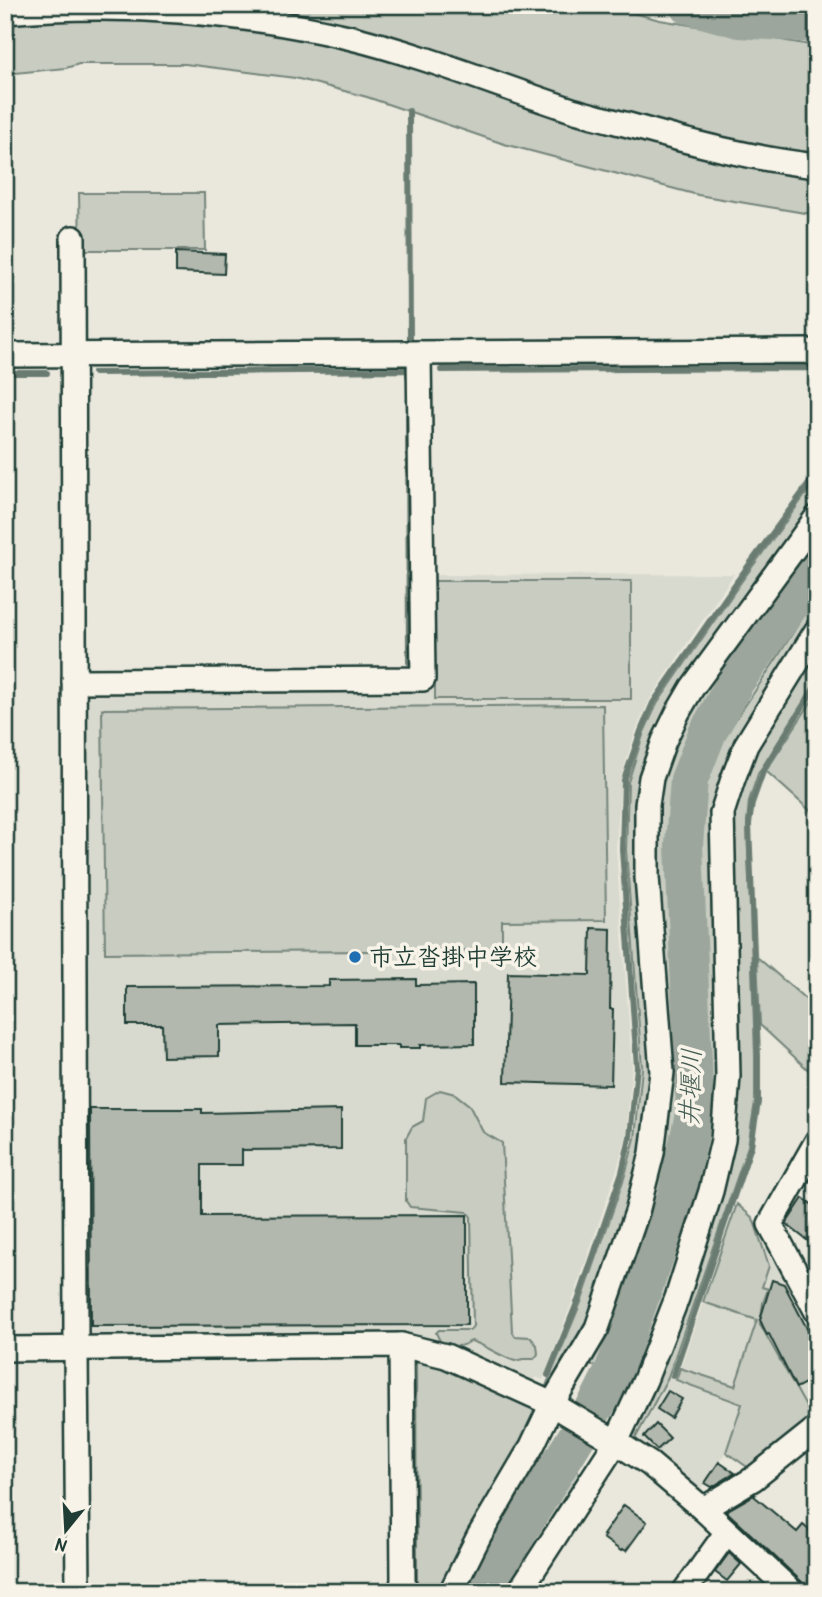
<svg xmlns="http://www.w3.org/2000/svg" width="822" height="1597" font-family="'Patrick Hand','Klee One',sans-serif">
  <rect width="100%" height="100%" fill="#eae8dd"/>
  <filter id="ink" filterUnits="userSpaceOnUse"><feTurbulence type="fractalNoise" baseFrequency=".0143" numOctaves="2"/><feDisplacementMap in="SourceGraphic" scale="14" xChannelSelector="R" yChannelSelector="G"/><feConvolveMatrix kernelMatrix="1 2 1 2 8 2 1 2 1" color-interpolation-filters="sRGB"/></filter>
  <g filter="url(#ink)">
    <g fill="#d9dacf">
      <polygon points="734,574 650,699 636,730 621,777 616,849 632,1066 626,1137 617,1169 575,1294 543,1380 535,1377 531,1385 401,1336 87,1336 85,692 432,688 432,575"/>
      <polygon points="737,1204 762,1225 817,1330 817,1418 753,1471 726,1452 697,1494 633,1443 668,1377 676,1380"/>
    </g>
    <g fill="#c8ccc1" stroke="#74847a" stroke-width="2">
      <polygon points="178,5 602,5 660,20 817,46 817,161 638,122"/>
      <polygon points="167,17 346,42 817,172 817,215 698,195 504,144 367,97 295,78 185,64 79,64 66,68 5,74 5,18"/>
      <polygon points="79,193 204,193 205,250 80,250"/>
      <polygon points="817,479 817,512 659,734 654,1109 594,1325 553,1389 546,1386 582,1300 625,1175 635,1138 642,1068 626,850 628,782 644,732 657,704 741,582"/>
      <polygon points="817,527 817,557 796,582 710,704 690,745 679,774 673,806 672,855 687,1060 688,1101 682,1141 669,1193 625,1319 604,1367 582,1364 658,1158 654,883 656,782 690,700"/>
      <rect x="435" y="581" width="196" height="118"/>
      <polygon points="817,594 817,621 735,757 724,1076 704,1198 633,1390 619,1381 620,1374 641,1323 684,1195 700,1125 705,1074 698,850 701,798 722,740 777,658"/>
      <polygon points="817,642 817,680 758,774 749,801 747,822 755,1055 755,1102 748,1146 668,1377 633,1443 628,1439 717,1190 728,818 738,779"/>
      <polygon points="817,693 817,817 766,771"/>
      <polygon points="603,705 606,920 502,921 502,950 105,953 102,709"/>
      <polygon points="757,957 817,1009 817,1078 760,1025"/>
      <path d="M440,1090l15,4 14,11 14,27 19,11 10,188 3,5 15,1 7,8 1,9 -4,5h-11l-8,2c-16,-5 -28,-15 -44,-20 -10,6 -18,7 -30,2l-5,-10 3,-3h31l3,-4 -2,-109 -4,-5 -57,-5 -4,-6v-63l6,-11 11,-6 3,-23z"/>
      <polygon points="737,1204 753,1218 769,1266 762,1287 768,1289 763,1303 760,1324 814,1421 753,1471 726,1452 742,1404 676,1380 680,1368 735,1386 757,1320 703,1302"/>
      <polygon points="416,1354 540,1412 444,1592 415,1592 417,1585"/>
      <polygon points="570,1466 586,1477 511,1592 489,1592 539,1507 562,1473"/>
    </g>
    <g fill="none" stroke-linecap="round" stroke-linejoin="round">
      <g stroke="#6a7c72" stroke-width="6">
        <polyline points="409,111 410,341"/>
        <polyline points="441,370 811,368 817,373"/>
        <polyline points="5,373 47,373"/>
        <polyline points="94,373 408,370 408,376"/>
        <polyline points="408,415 409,662"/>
        <polyline points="548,1375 579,1298 622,1172 630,1137 637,1067 622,849 624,780 641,731 653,703 738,580 817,473"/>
        <polyline points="673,1376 751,1146 758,1102 758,1056 749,824 752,803 764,769 817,684"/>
        <polyline points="412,1592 415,1585 413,1363"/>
      </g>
      <g stroke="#9ca69c" stroke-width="38">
        <polyline points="688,5 739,19 817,24"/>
        <polyline points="481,1592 598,1402 614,1370 676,1197 695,1110 684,845 689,780 707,734 736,681 806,582 817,570"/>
      </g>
    </g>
    <g fill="#b2b8ae" stroke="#1f3d34" stroke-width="2">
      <polygon points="176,252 225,254 224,274 176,272"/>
      <polygon points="591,928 611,929 610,1009 613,1009 611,1085 505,1082 508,973 590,975"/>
      <polygon points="416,979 416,985 474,984 474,1044 420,1045 420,1048 399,1048 399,1045 355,1045 355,1023 219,1025 219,1056 163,1057 162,1025 127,1025 127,987 329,986 329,980"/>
      <polygon points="90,1109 202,1109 202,1113 341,1110 341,1149 242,1150 242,1165 202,1165 202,1216 467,1215 467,1325 91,1326"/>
      <polygon points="803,1198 817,1208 817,1248 786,1224"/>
      <polygon points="772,1280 784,1284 817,1348 817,1377 796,1388 769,1334 767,1335 760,1320"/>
      <polygon points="668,1391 682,1399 671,1418 657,1409"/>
      <polygon points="656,1424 670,1438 657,1450 644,1437"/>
      <polygon points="719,1462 735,1473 712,1487 705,1483"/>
      <polygon points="756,1494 754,1496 797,1532 803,1525 817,1537 817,1592 806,1592 802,1582 726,1511"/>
      <polygon points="624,1505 647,1522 626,1551 623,1549 621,1551 603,1538 605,1536 603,1535"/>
      <polygon points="729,1553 741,1564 727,1581 715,1572"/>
    </g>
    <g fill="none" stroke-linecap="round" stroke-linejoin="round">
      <g stroke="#1f3d34" stroke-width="28">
        <g id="street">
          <path d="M5,12c114,-10 232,-1 343,25 75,18 148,48 221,72 22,7 45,12 67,18 60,17 119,32 181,39"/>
          <polyline points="73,238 76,1350 78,1592"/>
          <polyline points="5,355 809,351 817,356"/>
          <polyline points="74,681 423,679 419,353"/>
          <polyline points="817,1141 770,1224 817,1312"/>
          <polyline points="5,1349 401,1345 446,1356 552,1404 616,1442 650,1464 703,1509 792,1592"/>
          <polyline points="703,1509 753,1479 817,1428"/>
          <polyline points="400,1592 403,1581 401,1345"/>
          <polyline points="451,1592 479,1536 532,1446 552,1404 597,1328 637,1212 652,1153 662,1072 647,877 647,805 651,778 664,741 678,712 692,688 817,517"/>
          <polyline points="519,1592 616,1442 645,1380 677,1298 711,1191 723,1140 728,1076 722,813 733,779 746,745 817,630"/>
          <polyline points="684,1592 727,1532"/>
        </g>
      </g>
      <use href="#street" stroke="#f7f3e8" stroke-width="23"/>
    </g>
  </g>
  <circle fill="#1f6fb2" stroke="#f7f3e8" stroke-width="2.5" cx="355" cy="957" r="7"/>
  <g text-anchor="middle" stroke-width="7" stroke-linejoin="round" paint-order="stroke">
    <g font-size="24" font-weight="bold" fill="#1f3d34" stroke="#f7f3e8" text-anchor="start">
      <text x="369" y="965">市立沓掛中学校</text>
    </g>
    <g font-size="26" font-style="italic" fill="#445c53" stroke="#f7f3e8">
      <text transform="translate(690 1087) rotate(-88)" y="9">井堰川</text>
    </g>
  </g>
  <rect width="822" height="1597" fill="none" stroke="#f7f3e8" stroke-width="28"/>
  <rect x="14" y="14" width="794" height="1569" fill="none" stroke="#1f3d34" stroke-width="2.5" filter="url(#ink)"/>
  <g transform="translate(66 1530) rotate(198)" stroke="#f7f3e8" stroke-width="5" paint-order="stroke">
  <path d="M0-5L12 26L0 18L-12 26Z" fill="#1f3d34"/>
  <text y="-10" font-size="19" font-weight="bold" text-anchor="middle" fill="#1f3d34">N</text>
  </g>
</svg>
